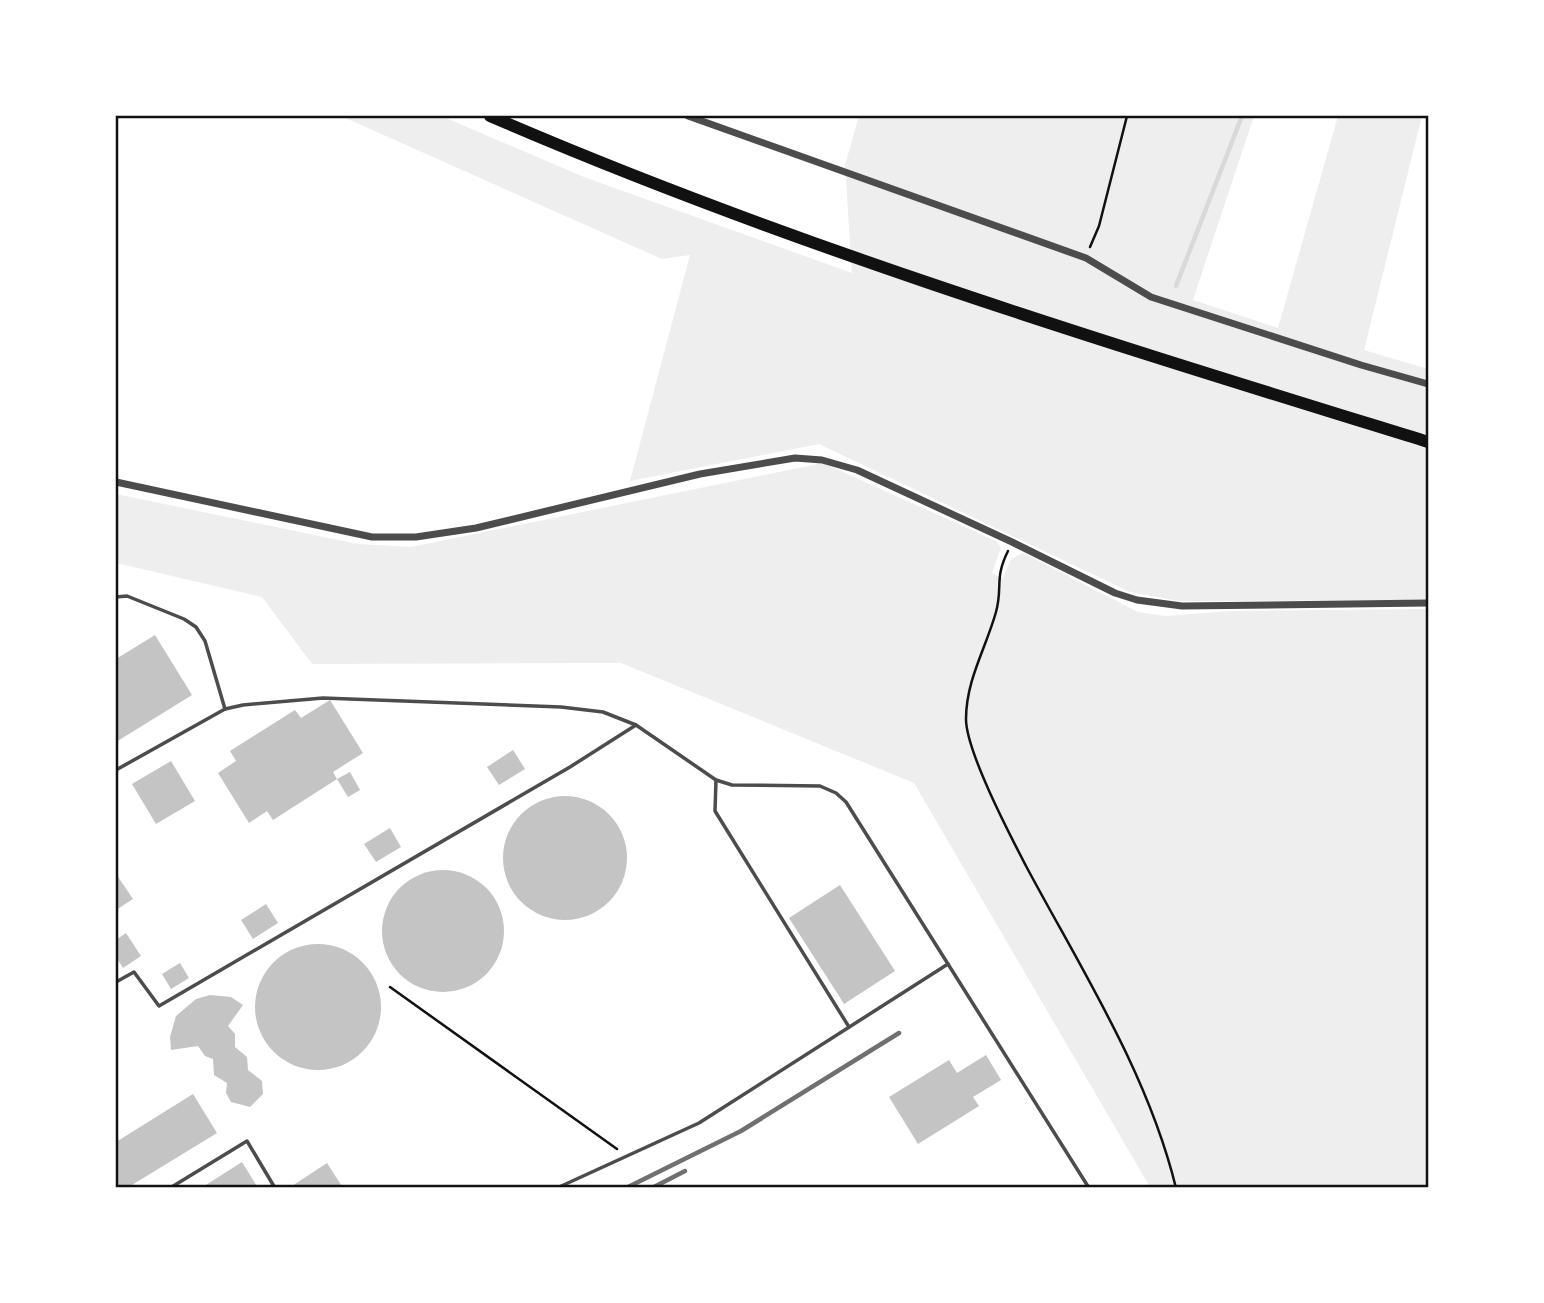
<svg xmlns="http://www.w3.org/2000/svg" width="1544" height="1303" font-family="Montserrat,sans-serif">
  <rect width="100%" height="100%" fill="#fff"/>
  <g fill="#eee">
    <polygon points="341,116 441,116 584,177 852,273 845,165 859,116 1254,116 1193,300 1278,328 1338,116 1422,116 1364,350 1428,369 1428,600 1179,601 1130,592 819,444 630,481 690,255 662,259"/>
    <polygon points="823,463 996,541 1001,548 992,573 1003,578 1011,559 1023,553 1138,612 1165,616 1231,611 1428,609 1428,1187 1150,1187 914,783 621,663 312,664 262,597 116,563 116,494 358,544 411,547"/>
  </g>
  <g fill="none" stroke-linecap="round" stroke-linejoin="round">
    <polyline stroke="#d9d9d9" stroke-width="4.5" points="1176,286 1242,116"/>
  </g>
  <g fill="#c4c4c4">
    <polygon points="155,635 192,695 116,742 116,659"/>
    <polygon points="330,700 363,753 333,772 337,779 273,820 267,811 249,823 218,773 236,761 230,751 295,710 301,718"/>
    <polygon points="513,750 525,769 499,785 487,767"/>
    <polygon points="171,761 195,801 156,824 132,784"/>
    <polygon points="350,772 360,790 348,797 337,779"/>
    <circle cx="565" cy="858" r="62"/>
    <polygon points="390,828 401,847 376,862 364,844"/>
    <circle cx="443" cy="931" r="61"/>
    <polygon points="116,874 133,899 116,910"/>
    <polygon points="840,885 895,971 844,1004 789,918"/>
    <polygon points="266,904 278,923 253,939 241,920"/>
    <polygon points="126,933 141,956 123,968 116,957 116,940"/>
    <circle cx="318" cy="1007" r="63"/>
    <polygon points="180,963 189,978 171,989 162,974"/>
    <polygon points="210,995 231,997 243,1005 228,1026 235,1034 235,1047 247,1057 248,1070 262,1081 263,1094 250,1107 231,1102 226,1093 227,1083 214,1075 213,1059 205,1056 198,1046 171,1050 170,1037 176,1016 196,999"/>
    <polygon points="986,1055 1001,1080 973,1097 979,1106 918,1144 889,1097 949,1060 957,1073"/>
    <polygon points="193,1094 217,1133 127,1188 116,1188 116,1142"/>
    <polygon points="242,1162 258,1188 201,1188"/>
    <polygon points="327,1163 343,1188 293,1188 292,1186"/>
  </g>
  <g fill="none" stroke-linecap="round" stroke-linejoin="round">
    <g stroke="#111" stroke-width="2.5">
      <polyline points="1090,247 1099,226 1127,116"/>
      <path d="M1008,551c-14,28 -5,36 -12,61 -10,36 -30,68 -30,107 0,32 44,116 60,147 55,103 122,207 150,322"/>
      <polyline points="390,987 617,1149"/>
    </g>
    <g stroke="#4c4c4c" stroke-width="3.5">
      <polyline points="116,597 127,596 184,619 196,627 205,641 225,709"/>
      <polyline points="116,770 225,709 243,705 323,698 561,707 603,712 636,725 716,780 732,785 820,786 836,793 846,802 1089,1188"/>
      <polyline points="716,780 715,811 849,1027"/>
      <polyline points="116,982 134,972 159,1006 570,767 636,725"/>
      <polyline points="170,1188 247,1141 275,1188"/>
      <polyline points="557,1188 699,1123 948,964"/>
    </g>
    <g stroke="#4c4c4c" stroke-width="7">
      <polyline points="688,116 1086,258 1151,297 1361,365 1428,384"/>
      <polyline points="116,482 372,537 416,537 476,528 700,474 795,458 822,460 857,470 1012,542 1115,593 1137,600 1182,606 1428,603"/>
    </g>
    <path stroke="#111" stroke-width="12" d="M490,116c305,132 622,228 938,326"/>
    <g stroke="#707070" stroke-width="4.5">
      <polyline points="626,1188 741,1131 899,1033"/>
      <polyline points="652,1188 685,1171"/>
    </g>
  </g>
  <rect width="1544" height="1303" fill="none" stroke="#ffffff" stroke-width="234"/>
  <rect x="117" y="117" width="1310" height="1069" fill="none" stroke="#111" stroke-width="2.5"/>
</svg>
